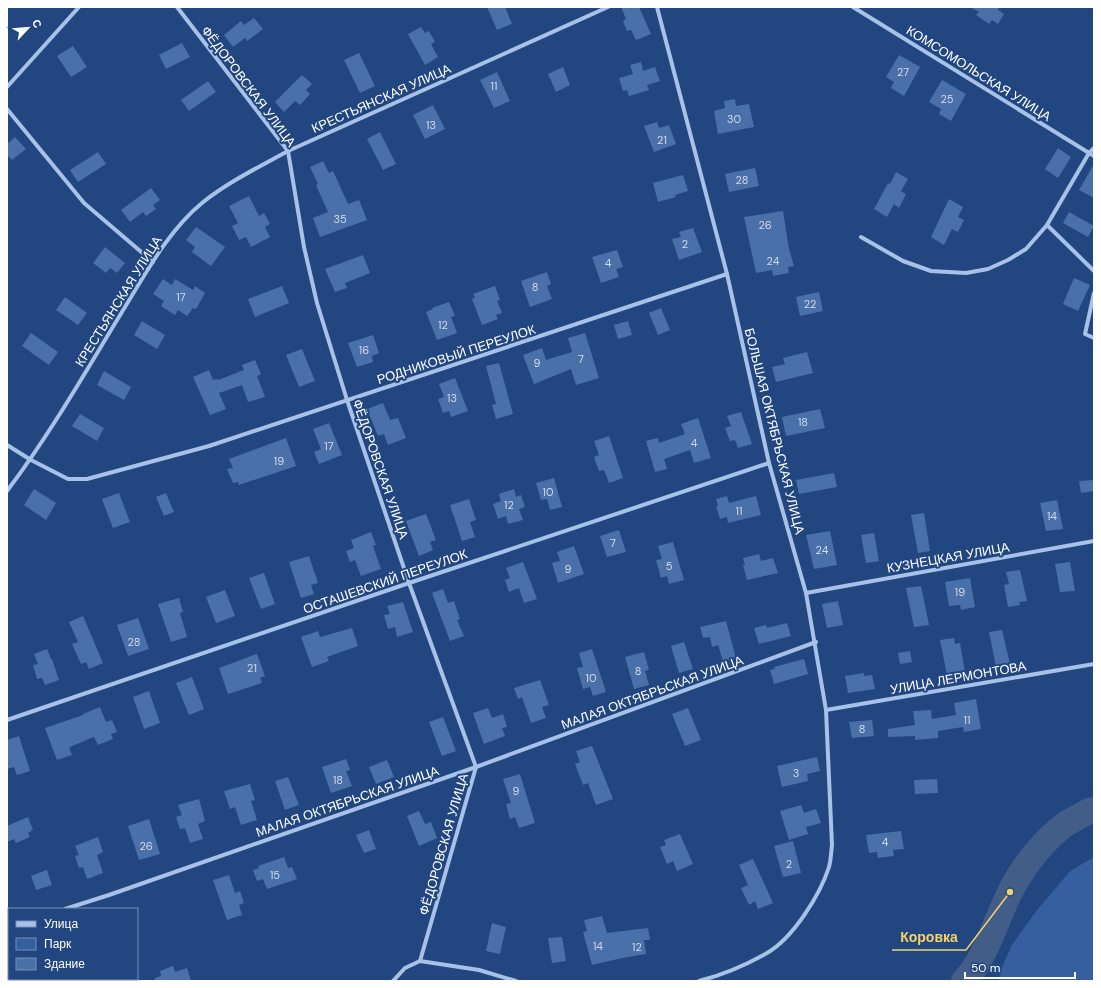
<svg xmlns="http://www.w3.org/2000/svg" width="1101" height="988" font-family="'DM Sans',sans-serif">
  <rect width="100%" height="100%" fill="#214680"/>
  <polygon fill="#355f9e" points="1094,857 1094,981 998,981 1002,967 1012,945 1034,914 1070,871"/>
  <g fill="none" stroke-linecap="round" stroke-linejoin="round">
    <path stroke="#425d88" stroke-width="26" d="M964,981c23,-25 31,-59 46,-89 10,-21 30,-47 48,-62 8,-8 21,-13 31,-19l5,-1"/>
  </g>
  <g fill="#4a70a9">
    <polygon points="487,7 505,7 512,24 497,30"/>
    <polygon points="621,7 639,7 651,34 636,40 631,30 627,31 623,21 626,19"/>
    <polygon points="970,7 1000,7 998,10 1004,14 998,24 992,20 989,24 976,15 979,12"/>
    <polygon points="254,18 263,29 247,41 245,38 233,47 224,35 241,21 244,25"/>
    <polygon points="421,27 425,33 429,31 435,42 431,44 438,57 425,65 408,34"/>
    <polygon points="182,43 190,57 166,69 159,55"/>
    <polygon points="73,46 87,67 71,77 57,56"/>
    <polygon points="359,53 375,86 360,93 344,60"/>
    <polygon points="899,55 920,67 904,96 891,88 894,82 886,77"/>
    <polygon points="641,62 643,71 655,67 660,81 647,85 649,90 629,96 627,90 623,91 619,78 633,74 630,65"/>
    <polygon points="563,67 570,85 556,92 548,74"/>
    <polygon points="497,72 510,101 494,108 480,80"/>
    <polygon points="302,75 312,84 306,90 310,94 300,105 295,101 284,112 275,102"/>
    <polygon points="942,80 966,94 951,121 939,114 941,109 929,102"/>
    <polygon points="208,81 216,92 189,111 181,100"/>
    <polygon points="735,99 736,106 749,104 754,127 718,134 714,111 725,108 724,101"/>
    <polygon points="433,105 445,129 425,139 413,115"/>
    <polygon points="657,122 659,128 669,125 676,144 654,152 644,126"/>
    <polygon points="380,132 396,164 383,170 367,139"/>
    <polygon points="15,137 26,149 12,160 7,155 7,144"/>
    <polygon points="1058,148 1071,157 1058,178 1045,169"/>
    <polygon points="98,152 106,164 78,182 70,170"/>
    <polygon points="323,161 329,173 333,171 348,204 359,200 367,220 320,237 313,218 328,212 316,185 318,184 310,167"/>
    <polygon points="1094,164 1094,198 1079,190"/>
    <polygon points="755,168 759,186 729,192 725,174"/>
    <polygon points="896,172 908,179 901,191 906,194 899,208 894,204 887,217 874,209 888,183 890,184"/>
    <polygon points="683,175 688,191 675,195 676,197 658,202 653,183"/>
    <polygon points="151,188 160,200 153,205 156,209 146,216 143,212 130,222 121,210"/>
    <polygon points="249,196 259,216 264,213 270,224 265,227 270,237 251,247 246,237 239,240 232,226 238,223 229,206"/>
    <polygon points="949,199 963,207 958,217 964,220 958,232 952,229 944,245 931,237"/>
    <polygon points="783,211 789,249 794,266 788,267 789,273 773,276 772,270 756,273 744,217"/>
    <polygon points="1069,212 1094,226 1088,237 1063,223"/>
    <polygon points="196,227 225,247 211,266 192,252 195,247 186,240"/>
    <polygon points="693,228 702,252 679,260 672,239 681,237 679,232"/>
    <polygon points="105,247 125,263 117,273 110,268 106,273 93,263"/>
    <polygon points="617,250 623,267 616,269 619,277 601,283 592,257"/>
    <polygon points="363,255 370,273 345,283 347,288 335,292 325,269"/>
    <polygon points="547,272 551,284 547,286 552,299 530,307 521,281"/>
    <polygon points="1074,278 1090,285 1078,311 1063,304"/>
    <polygon points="163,279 172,285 175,279 193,290 195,286 205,293 196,309 193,308 187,316 178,310 175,315 161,306 164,301 153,294"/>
    <polygon points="282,286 289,303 255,317 248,299"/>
    <polygon points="495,286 500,300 497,301 502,313 496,315 498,319 482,325 472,299 475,297 473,294"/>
    <polygon points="819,292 823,311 800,316 796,297"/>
    <polygon points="65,297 87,313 78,325 56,310"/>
    <polygon points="449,302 455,316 451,317 457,333 437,340 426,312 433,309 432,308"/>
    <polygon points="661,308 670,330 658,335 649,313"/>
    <polygon points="142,321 165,335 157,349 134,335"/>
    <polygon points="628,321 632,335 618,339 614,325"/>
    <polygon points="31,333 58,352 49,365 22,346"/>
    <polygon points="585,333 599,378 576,385 571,369 534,384 523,355 542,348 546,360 572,352 568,338"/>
    <polygon points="373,335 379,353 372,356 373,362 357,367 348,343"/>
    <polygon points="302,349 315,381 299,387 286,355"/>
    <polygon points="807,352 813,373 776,382 772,367 785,364 783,358"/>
    <polygon points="255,360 261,374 257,376 265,397 248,402 242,385 219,393 226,409 210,415 193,377 209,370 213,380 217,379 218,380 244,370 242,365"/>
    <polygon points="499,363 513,414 496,419 492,405 496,404 486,366"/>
    <polygon points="104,371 131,387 124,400 97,385"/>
    <polygon points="455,378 468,411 451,417 449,411 443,413 438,399 444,397 439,384"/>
    <polygon points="383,403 390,420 398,418 406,438 388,445 384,434 378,436 367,409"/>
    <polygon points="820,409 825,428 786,436 782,417"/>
    <polygon points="741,412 752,444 738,448 735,440 730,441 725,428 731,426 727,416"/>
    <polygon points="80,414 104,428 97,441 72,426"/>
    <polygon points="698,418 711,458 694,463 690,450 664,459 667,469 655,472 646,441 658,438 659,443 685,434 681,424"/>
    <polygon points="329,423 342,455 319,464 314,452 321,449 313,429"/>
    <polygon points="609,436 623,478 609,483 604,470 599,471 594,457 599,455 594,441"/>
    <polygon points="286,438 296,466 239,485 238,482 233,483 227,469 233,468 229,459"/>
    <polygon points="834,473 837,487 799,494 796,480"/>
    <polygon points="554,478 562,507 550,510 547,499 541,500 536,483"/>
    <polygon points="1094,480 1094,491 1081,493 1079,481"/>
    <polygon points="34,489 56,503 46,520 24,505"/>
    <polygon points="514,489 516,497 521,495 525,507 519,509 523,520 508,524 506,516 498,519 493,504 501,501 499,494"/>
    <polygon points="119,493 130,522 113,528 102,499"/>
    <polygon points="166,493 174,512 164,516 156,497"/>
    <polygon points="727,496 729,503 756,496 761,515 728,523 727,517 720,519 716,506 718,506 716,499"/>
    <polygon points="469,499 476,520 470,522 475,537 462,541 450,505"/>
    <polygon points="1057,500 1063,529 1046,531 1040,503"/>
    <polygon points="924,513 930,551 918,553 911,515"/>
    <polygon points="426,514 436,540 430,542 433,550 419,556 406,521"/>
    <polygon points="619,530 626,552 607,557 600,536"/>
    <polygon points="830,531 837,565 814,569 806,535"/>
    <polygon points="371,532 376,545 373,546 381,569 361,576 355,560 350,562 346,551 354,548 351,540"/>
    <polygon points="874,533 879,561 866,563 861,535"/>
    <polygon points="673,542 684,580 669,584 667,576 661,578 656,560 662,559 658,546"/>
    <polygon points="574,546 584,574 558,583 552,563 560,561 557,552"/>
    <polygon points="759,554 761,561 773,558 778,573 747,580 743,565 745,565 743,558"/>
    <polygon points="309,556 318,583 311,585 314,594 301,598 289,562"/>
    <polygon points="523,562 537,599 524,603 519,588 509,592 505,580 510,578 506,568"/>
    <polygon points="1070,562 1075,591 1060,592 1055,564"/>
    <polygon points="1020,570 1027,601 1019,602 1020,605 1008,607 1004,585 1009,584 1006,572"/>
    <polygon points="264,573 275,604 261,609 249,578"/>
    <polygon points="970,578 975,607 961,610 960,605 949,606 945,582"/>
    <polygon points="921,586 929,625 914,627 906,588"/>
    <polygon points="443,589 448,603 454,601 460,619 457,620 464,636 450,641 432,593"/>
    <polygon points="225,590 235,616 216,623 206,597"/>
    <polygon points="179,598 183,612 180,613 187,637 171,642 158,604"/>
    <polygon points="838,601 843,625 827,628 822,604"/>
    <polygon points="403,602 413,632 397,637 395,627 388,629 384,615 390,614 387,606"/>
    <polygon points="83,616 103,663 89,669 86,662 81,664 72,644 78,642 69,622"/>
    <polygon points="138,618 149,649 128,656 117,625"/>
    <polygon points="726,621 736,658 723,661 718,645 712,647 710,637 703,638 700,627"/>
    <polygon points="787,623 791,636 759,644 754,628 766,625 767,628"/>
    <polygon points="352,628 358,646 327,657 329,661 312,667 301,637 318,631 320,637"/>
    <polygon points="1002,630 1010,664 996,667 989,632"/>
    <polygon points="954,638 955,644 960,643 965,672 947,675 940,640"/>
    <polygon points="684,642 693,669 679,673 671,646"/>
    <polygon points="47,649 51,659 52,659 59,680 45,685 42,678 37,679 33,665 38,664 34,654"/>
    <polygon points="592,649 606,692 593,696 590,687 583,689 577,668 583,667 579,653"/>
    <polygon points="910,651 912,662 900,664 898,653"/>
    <polygon points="644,652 649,670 645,671 649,685 634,689 625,657"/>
    <polygon points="257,654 265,676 260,678 262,683 228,694 219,668"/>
    <polygon points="804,659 808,674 774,684 770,670 775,669 774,667"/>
    <polygon points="864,673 864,676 872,675 875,689 848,693 845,676"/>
    <polygon points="192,677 204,709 189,715 176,683"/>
    <polygon points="540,680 549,705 542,707 546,718 531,723 522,697 518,699 514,688"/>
    <polygon points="149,691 160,723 144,729 133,697"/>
    <polygon points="976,699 981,729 964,732 963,727 938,731 938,738 915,740 915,736 888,737 888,729 915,725 913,711 931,710 932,719 956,715 954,703"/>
    <polygon points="100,707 106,722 112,720 117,732 111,734 113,739 98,745 94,737 72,746 69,748 72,755 57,760 45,728 83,715 83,714"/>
    <polygon points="488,708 492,718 503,714 507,727 502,728 505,736 484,744 473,713"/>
    <polygon points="688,708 701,740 685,746 672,714"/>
    <polygon points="443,717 456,751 442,756 429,722"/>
    <polygon points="872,720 874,736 852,738 849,722"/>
    <polygon points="19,736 30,771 17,775 14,767 7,769 7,740"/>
    <polygon points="592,746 613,799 596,805 588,783 583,785 575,764 580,762 576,751"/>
    <polygon points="817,757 820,771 807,774 808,781 782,787 777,766"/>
    <polygon points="346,759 350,770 346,771 352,786 331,793 322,767"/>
    <polygon points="387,760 394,777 376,784 369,767"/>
    <polygon points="520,774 535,823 519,828 515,817 510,819 506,804 511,803 503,779"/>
    <polygon points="288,777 299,805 285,810 275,781"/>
    <polygon points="937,779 938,793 915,794 914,780"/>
    <polygon points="250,784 255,800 251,801 257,820 241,825 235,807 230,809 224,791"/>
    <polygon points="199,799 205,821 198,824 203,839 190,843 185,828 180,829 176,817 182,815 178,805"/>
    <polygon points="801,805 804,813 816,809 821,823 806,827 808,834 789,840 780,811"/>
    <polygon points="419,811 425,824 431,822 437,838 419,846 407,816"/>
    <polygon points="28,817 33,830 28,833 30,837 16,843 14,839 7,842 7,826"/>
    <polygon points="149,819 160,854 139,860 128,826"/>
    <polygon points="369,830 376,849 364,853 356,835"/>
    <polygon points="901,831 904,849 893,850 894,856 878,858 877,852 869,853 866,835"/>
    <polygon points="680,834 693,864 677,871 673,861 667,864 660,847 666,845 664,840"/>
    <polygon points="98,837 103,852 97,855 103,873 87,879 83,867 79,868 75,856 79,855 75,846"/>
    <polygon points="793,841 801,873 783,877 774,846"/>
    <polygon points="284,857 288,868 292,867 297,879 267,889 263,879 257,881 253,870 259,868 258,866"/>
    <polygon points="753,859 773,903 758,909 755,901 749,905 741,888 748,885 739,865"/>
    <polygon points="47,870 52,885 36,890 31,876"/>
    <polygon points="229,875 235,893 240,891 244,903 239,905 242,915 227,920 213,880"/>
    <polygon points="602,916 607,933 648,928 650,940 644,940 646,954 622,958 592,965 583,932 587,931 584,920"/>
    <polygon points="492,923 506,927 500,954 486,951"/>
    <polygon points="562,937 566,961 552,963 548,938"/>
    <polygon points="173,966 175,972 187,968 191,981 155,981 155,978 161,976 160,971"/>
  </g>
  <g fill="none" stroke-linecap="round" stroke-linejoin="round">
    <g stroke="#a7c1e7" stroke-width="4">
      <polyline points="177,7 288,151 304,247 317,303 347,400 409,583 476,767 420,961"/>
      <path d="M657,7l70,267 42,189 37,130 20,117 6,135c-1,7 -1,15 -3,22 -9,28 -36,71 -62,86 -21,12 -45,22 -68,28"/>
      <polyline points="853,7 1094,156"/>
      <polyline points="7,87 79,7"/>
      <polyline points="7,109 84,203 153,262"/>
      <polyline points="1047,225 1094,271"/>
      <polyline points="861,237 903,261 931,271 966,273 988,269 1008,260 1026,249 1047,225 1089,153 1094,148"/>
      <polyline points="1094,293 1085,334 1094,338"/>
      <polyline points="7,445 31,460 68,479 87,479 209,446 727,274"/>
      <path d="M7,491c44,-58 80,-122 118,-184 22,-36 44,-77 77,-104 26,-21 57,-36 86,-52l320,-144"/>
      <polyline points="806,593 1094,541"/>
      <polyline points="826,710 1094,664"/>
      <polyline points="7,720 409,583 769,463"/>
      <polyline points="65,909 109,895 476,767 816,642"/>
      <polyline points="393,981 405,968 420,961 479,970 516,981"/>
    </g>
  </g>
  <g text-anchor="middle" stroke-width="4" stroke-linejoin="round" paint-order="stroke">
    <g font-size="11" fill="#d2dbea">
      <text x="903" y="76">27</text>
      <text x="494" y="90">11</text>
      <text x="947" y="103">25</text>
      <text x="734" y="123">30</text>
      <text x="431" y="129">13</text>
      <text x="662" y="144">21</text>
      <text x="742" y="184">28</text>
      <text x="340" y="223">35</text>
      <text x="765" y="229">26</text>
      <text x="685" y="248">2</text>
      <text x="773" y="265">24</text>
      <text x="608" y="267">4</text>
      <text x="535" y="291">8</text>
      <text x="181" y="301">17</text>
      <text x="810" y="308">22</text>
      <text x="443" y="329">12</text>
      <text x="364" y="354">16</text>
      <text x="581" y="363">7</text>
      <text x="537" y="367">9</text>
      <text x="452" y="402">13</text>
      <text x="803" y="426">18</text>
      <text x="694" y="447">4</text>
      <text x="329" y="450">17</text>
      <text x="279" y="465">19</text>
      <text x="548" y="496">10</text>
      <text x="509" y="509">12</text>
      <text x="739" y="515">11</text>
      <text x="1052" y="520">14</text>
      <text x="613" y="547">7</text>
      <text x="822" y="554">24</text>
      <text x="669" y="570">5</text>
      <text x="568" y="573">9</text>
      <text x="960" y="596">19</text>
      <text x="134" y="646">28</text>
      <text x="252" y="672">21</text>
      <text x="638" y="675">8</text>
      <text x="591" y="682">10</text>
      <text x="967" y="724">11</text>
      <text x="862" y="733">8</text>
      <text x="796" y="777">3</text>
      <text x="338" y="784">18</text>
      <text x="516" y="795">9</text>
      <text x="885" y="846">4</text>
      <text x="146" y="850">26</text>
      <text x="789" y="868">2</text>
      <text x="275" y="879">15</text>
      <text x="598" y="950">14</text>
      <text x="637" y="951">12</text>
    </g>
    <g font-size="13" fill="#fff" stroke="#214680">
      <text transform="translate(979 73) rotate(32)" y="5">КОМСОМОЛЬСКАЯ УЛИЦА</text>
      <text transform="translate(249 86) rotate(53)" y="5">ФЁДОРОВСКАЯ УЛИЦА</text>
      <text transform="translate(381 98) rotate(-24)" y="5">КРЕСТЬЯНСКАЯ УЛИЦА</text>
      <text transform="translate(118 301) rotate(-58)" y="5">КРЕСТЬЯНСКАЯ УЛИЦА</text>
      <text transform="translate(456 354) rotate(-18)" y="5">РОДНИКОВЫЙ ПЕРЕУЛОК</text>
      <text transform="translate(775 431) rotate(76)" y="5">БОЛЬШАЯ ОКТЯБРЬСКАЯ УЛИЦА</text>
      <text transform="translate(381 469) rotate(71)" y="5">ФЁДОРОВСКАЯ УЛИЦА</text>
      <text transform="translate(948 557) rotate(-10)" y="5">КУЗНЕЦКАЯ УЛИЦА</text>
      <text transform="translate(385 581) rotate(-19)" y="5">ОСТАШЕВСКИЙ ПЕРЕУЛОК</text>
      <text transform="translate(958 677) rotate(-10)" y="5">УЛИЦА ЛЕРМОНТОВА</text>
      <text transform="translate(652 692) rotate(-20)" y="5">МАЛАЯ ОКТЯБРЬСКАЯ УЛИЦА</text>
      <text transform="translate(347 801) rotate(-19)" y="5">МАЛАЯ ОКТЯБРЬСКАЯ УЛИЦА</text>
      <text transform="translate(443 844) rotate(-74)" y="5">ФЁДОРОВСКАЯ УЛИЦА</text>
    </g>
  </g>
  <path fill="none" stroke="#f4d269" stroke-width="1.5" d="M1010 892L966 950H892"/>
  <circle fill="#f4d269" stroke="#214680" stroke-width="1.5" cx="1010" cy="892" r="4"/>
  <g font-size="14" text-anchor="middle" font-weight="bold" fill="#f4d269" stroke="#214680" stroke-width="4" stroke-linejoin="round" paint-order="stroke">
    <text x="929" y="942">Коровка</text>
  </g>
  <rect width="1101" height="988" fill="none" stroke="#ffffff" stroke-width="16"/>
  <rect x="8" y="908" width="130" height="72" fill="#214680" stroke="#7a90b3"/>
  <rect x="16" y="921" width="20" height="6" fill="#a7c1e7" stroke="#7a90b3"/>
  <text x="44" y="928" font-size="12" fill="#ffffff">Улица</text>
  <rect x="16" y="938" width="20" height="12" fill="#355f9e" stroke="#7a90b3"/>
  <text x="44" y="948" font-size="12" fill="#ffffff">Парк</text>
  <rect x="16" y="958" width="20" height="12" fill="#4a70a9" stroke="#7a90b3"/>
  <text x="44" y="968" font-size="12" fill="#ffffff">Здание</text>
  <g transform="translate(28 28) rotate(64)" stroke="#214680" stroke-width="3" paint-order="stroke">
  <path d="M0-3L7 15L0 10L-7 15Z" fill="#ffffff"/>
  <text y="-6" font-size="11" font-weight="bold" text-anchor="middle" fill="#ffffff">С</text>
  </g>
  <path d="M965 972v6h110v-6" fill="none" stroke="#ffffff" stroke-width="2"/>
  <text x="971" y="972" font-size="12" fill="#ffffff" stroke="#214680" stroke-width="3" paint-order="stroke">50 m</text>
</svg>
